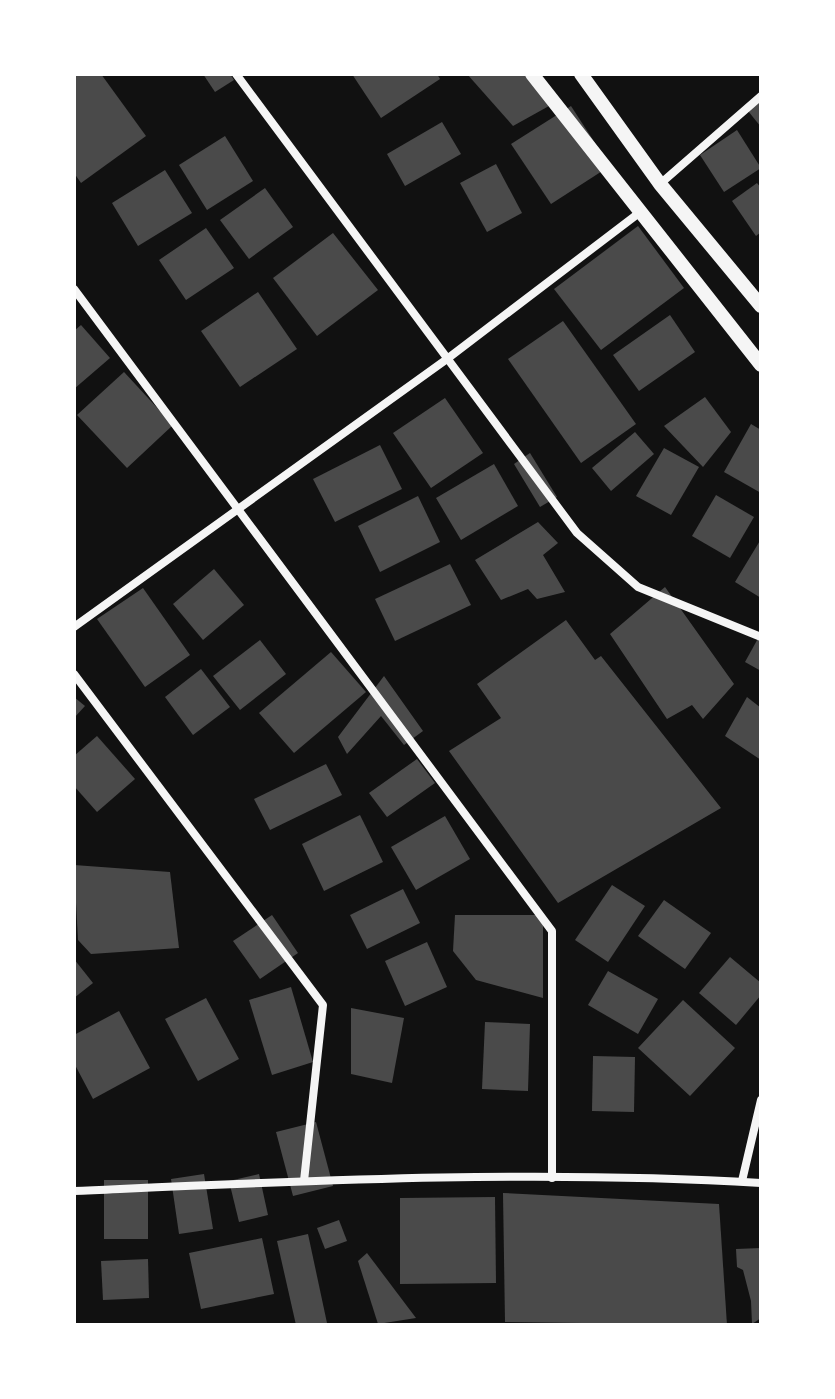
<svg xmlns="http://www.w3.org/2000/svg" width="835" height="1399" font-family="'Exo 2',sans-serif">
  <rect width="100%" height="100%" fill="#111"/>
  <g fill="#4a4a4a">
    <polygon points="74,74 101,74 146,136 81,183 74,173"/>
    <polygon points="203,74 230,74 234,80 215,92"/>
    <polygon points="352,74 437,74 440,79 381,118"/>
    <polygon points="467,74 528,74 549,106 513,126"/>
    <polygon points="761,93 761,127 744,106"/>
    <polygon points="571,106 610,166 551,204 511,144"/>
    <polygon points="442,122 461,154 405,186 387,154"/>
    <polygon points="737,130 761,168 724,192 700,155"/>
    <polygon points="225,136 253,181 207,210 179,165"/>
    <polygon points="496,164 522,213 487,232 460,183"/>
    <polygon points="165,170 192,213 138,246 112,203"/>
    <polygon points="757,183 761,188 761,232 756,236 732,201"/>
    <polygon points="265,188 293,227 249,259 220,220"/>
    <polygon points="638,226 684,288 601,350 554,289"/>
    <polygon points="206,228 234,268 186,300 159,260"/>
    <polygon points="333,233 378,290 317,336 273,278"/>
    <polygon points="258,292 297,349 240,387 201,331"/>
    <polygon points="670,315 695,352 639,391 613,355"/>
    <polygon points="563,321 636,424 581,463 508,359"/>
    <polygon points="81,325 110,358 74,389 74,331"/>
    <polygon points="124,372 173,425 127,468 77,415"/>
    <polygon points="705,397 731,432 703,467 664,426"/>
    <polygon points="445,398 483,453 431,488 393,433"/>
    <polygon points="751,424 761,430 761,493 724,472"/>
    <polygon points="635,432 654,454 611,491 592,468"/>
    <polygon points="380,445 402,489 335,522 313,479"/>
    <polygon points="664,448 699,467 671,515 636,496"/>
    <polygon points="530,453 557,497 540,507 514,464"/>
    <polygon points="494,464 518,506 461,540 436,498"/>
    <polygon points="716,495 754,517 730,558 692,536"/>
    <polygon points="418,496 440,542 380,572 358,526"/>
    <polygon points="538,522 558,543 543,555 565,592 537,599 528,589 501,600 475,560"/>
    <polygon points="761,539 761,598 735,582"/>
    <polygon points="450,564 471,605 395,641 375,599"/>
    <polygon points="214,569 244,605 203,640 173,604"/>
    <polygon points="665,587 734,684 703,719 692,705 667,719 610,634"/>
    <polygon points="143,588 190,655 145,687 97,619"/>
    <polygon points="566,620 595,660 601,656 721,808 558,903 449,751 501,718 477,684"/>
    <polygon points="761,633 761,671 745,662"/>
    <polygon points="260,640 286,674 240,710 213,676"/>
    <polygon points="331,652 366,692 294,753 259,713"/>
    <polygon points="201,669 230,707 193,735 165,697"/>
    <polygon points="384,676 423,731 404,745 381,716 347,754 338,737"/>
    <polygon points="74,697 85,706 74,718"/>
    <polygon points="747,697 761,708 761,760 725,736"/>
    <polygon points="97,736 135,779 97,812 74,786 74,756"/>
    <polygon points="417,759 435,783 387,817 369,793"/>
    <polygon points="326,764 342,795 270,830 254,799"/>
    <polygon points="360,815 383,862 324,891 302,844"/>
    <polygon points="445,816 470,859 416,890 391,847"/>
    <polygon points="74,865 170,872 179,948 91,954 78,940"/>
    <polygon points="612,885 645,906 608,962 575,940"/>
    <polygon points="403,889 420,923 367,949 350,915"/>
    <polygon points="664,900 711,933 685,969 638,936"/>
    <polygon points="272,915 298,953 260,979 233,941"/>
    <polygon points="455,915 543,915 543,998 476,980 453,951"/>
    <polygon points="427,942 447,987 405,1006 385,961"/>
    <polygon points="730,957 761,983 761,995 736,1025 699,993"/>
    <polygon points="74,959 93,983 74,998"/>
    <polygon points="608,971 658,999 638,1034 588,1005"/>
    <polygon points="291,987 313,1062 272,1075 249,1000"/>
    <polygon points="206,998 239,1059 198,1081 165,1019"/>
    <polygon points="683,1000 735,1048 690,1096 638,1048"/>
    <polygon points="351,1008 404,1018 392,1083 351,1074"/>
    <polygon points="119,1011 150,1068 93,1099 74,1063 74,1035"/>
    <polygon points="485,1022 530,1024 528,1091 482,1089"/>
    <polygon points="593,1056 635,1057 634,1112 592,1111"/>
    <polygon points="316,1122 333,1186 293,1196 276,1132"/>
    <polygon points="204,1174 213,1229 179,1234 171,1179"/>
    <polygon points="259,1174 268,1215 239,1222 229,1181"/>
    <rect x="104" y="1180" width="44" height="59"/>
    <polygon points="503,1193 719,1204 727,1325 505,1322"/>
    <polygon points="495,1197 496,1283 400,1284 400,1198"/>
    <polygon points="339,1220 347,1241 325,1249 317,1228"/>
    <polygon points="308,1234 327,1323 296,1325 277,1241"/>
    <polygon points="262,1238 274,1294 201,1309 189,1253"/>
    <polygon points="761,1248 761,1318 752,1324 751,1301 743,1270 737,1267 736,1249"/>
    <polygon points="367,1253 416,1318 378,1324 358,1261"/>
    <polygon points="148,1259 149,1298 103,1300 101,1261"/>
  </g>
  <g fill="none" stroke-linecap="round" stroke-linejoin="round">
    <g stroke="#f5f5f5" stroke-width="8">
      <polyline points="236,74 577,533 638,587 761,637"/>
      <polyline points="660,184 761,96"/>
      <polyline points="74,289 552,931 552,1178"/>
      <polyline points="74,627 447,359 639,213"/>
      <polyline points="74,674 323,1005 304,1181"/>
      <polyline points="742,1181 761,1100"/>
      <path d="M74,1191c228,-10 459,-22 687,-8"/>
    </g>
    <g stroke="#f5f5f5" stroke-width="14">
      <polyline points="532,74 761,365"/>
      <polyline points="581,74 660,184 761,306"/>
    </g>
  </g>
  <rect width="835" height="1399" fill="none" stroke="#ffffff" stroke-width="152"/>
</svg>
